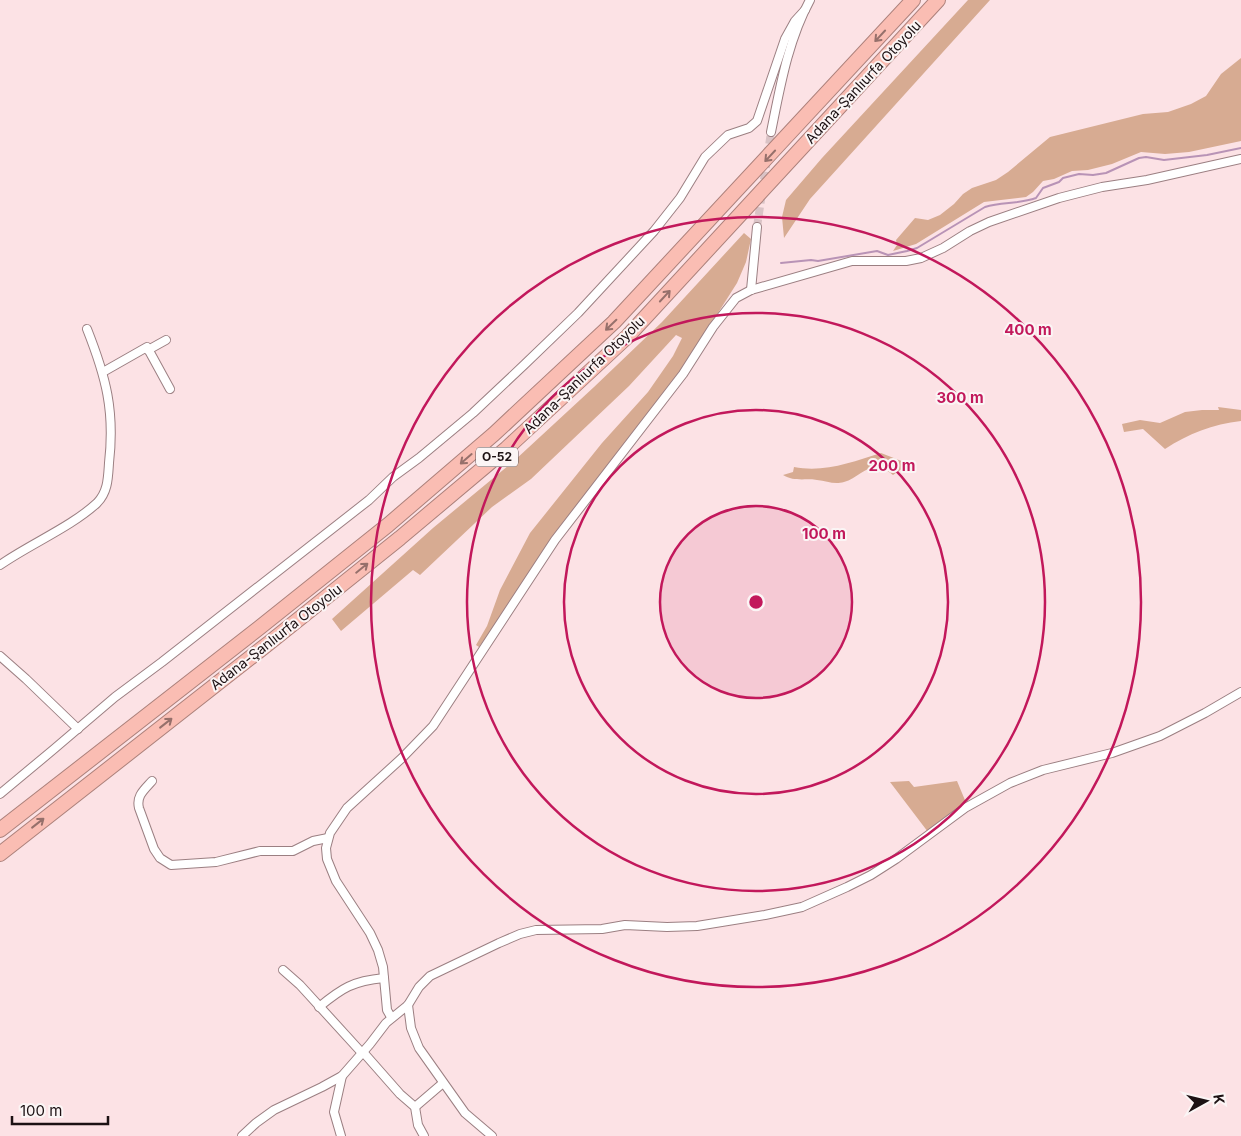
<svg xmlns="http://www.w3.org/2000/svg" width="1241" height="1136" font-family="Inter,sans-serif">
  <rect width="100%" height="100%" fill="#fce2e5"/>
  <g fill="#d7ab92">
    <polygon points="968,0 990,0 810,199 784,238 782,217 786,200 822,158"/>
    <polygon points="1241,58 1241,141 1189,152 1165,154 1141,152 1112,164 1088,170 1072,171 1054,179 1043,181 1033,192 1026,197 984,202 916,244 893,251 897,245 896,240 915,218 928,220 940,215 954,204 963,194 972,188 996,180 1008,172 1050,137 1143,114 1168,112 1191,104 1206,96 1221,74"/>
    <polygon points="744,233 751,239 746,262 737,283 683,368 557,531 515,597 479,647 476,645 487,626 500,590 530,533 602,443 648,392 673,356 682,338 676,335 629,386 531,479 492,507 420,575 413,570 341,631 332,619 433,528 515,460 594,387 662,322"/>
    <path d="M1218,407l23,3v11c-28,3 -53,13 -76,28l-22,-20 -19,3 -2,-8 18,-4 20,3 25,-11 17,-2h17z"/>
    <path d="M881,453l28,11 -16,11c-22,-19 -31,2 -49,7 -10,3 -17,-1 -27,-2 -12,-2 -23,2 -34,-5l10,-3 1,-5c30,6 58,-5 87,-14z"/>
    <polygon points="909,781 914,787 957,781 967,805 928,832 890,782"/>
  </g>
  <g fill="none" stroke-linecap="round" stroke-linejoin="round">
    <path stroke="#b893b6" stroke-width="2" d="M781,263l30,-3 7,1 59,-10 11,4 19,-4 10,-3 68,-41c17,-5 34,-3 51,-9l7,-10 16,-6 4,-4 16,-4 14,1 13,-2 33,-15 7,-1 18,3 43,-5 34,-7"/>
    <polyline stroke="#dac3c6" stroke-width="8" stroke-dasharray="8 4" stroke-linecap="butt" points="757,227 771,132"/>
    <g stroke="#9b7f82" stroke-width="10">
      <g id="street">
        <path d="M771,132c9,-44 17,-92 39,-132"/>
        <polyline points="751,290 757,227"/>
        <polyline points="148,350 166,340"/>
        <polyline points="103,372 147,347 170,389"/>
        <path d="M0,565c30,-21 71,-38 97,-62 11,-11 11,-25 12,-40 6,-52 -3,-86 -22,-134"/>
        <polyline points="0,656 26,679 78,729"/>
        <path d="M152,781c-8,9 -16,15 -13,27l15,41 6,9 11,7 45,-3 44,-11h33l20,-10 15,-3"/>
        <polyline points="0,794 54,749 115,697 162,662 369,500 393,477 419,458 473,413 525,364 578,313 654,231 680,198 705,157 728,135 749,128 757,121 785,39 795,21 805,10"/>
        <polyline points="283,970 300,985 362,1053"/>
        <polyline points="408,1005 411,1028 419,1048 465,1113 492,1136"/>
        <path d="M319,1007c23,-19 34,-26 65,-29"/>
        <polyline points="391,1017 387,1010 383,967 378,950 370,933 336,881 327,859 326,848 330,833 347,808 402,758 433,726 555,540 683,374 713,327 736,298 751,290 852,261 906,261 921,258 943,248 970,231 989,222 1059,198 1102,187 1147,180 1241,159"/>
        <polyline points="363,1052 400,1094 415,1107 418,1125 424,1136"/>
        <polyline points="415,1107 443,1083"/>
        <polyline points="242,1136 256,1123 274,1110 322,1087 342,1076 370,1044 386,1023 408,1005 419,987 430,976 499,943 520,934 536,930 602,929 625,925 667,927 697,926 765,915 802,907 847,887 871,875 896,859 965,808 1010,783 1043,770 1112,753 1160,736 1205,713 1241,692"/>
        <polyline points="341,1136 334,1112 342,1076"/>
      </g>
    </g>
    <g stroke="#ac817b" stroke-width="16">
      <g id="highway">
        <polyline points="0,830 259,628 388,525 494,434 614,322 913,0"/>
        <polyline points="0,854 269,643 400,538 507,448 628,336 938,0"/>
      </g>
    </g>
    <use href="#street" stroke="#fff" stroke-width="8"/>
    <use href="#highway" stroke="#fabdb3" stroke-width="14"/>
  </g>
  <defs><path id="oneway-shaft" d="M-6 0H5M1.5-3L5.5 0L1.5 3" fill="none" stroke-width="1.6" stroke-linecap="round" stroke-linejoin="round" transform="scale(1.25)"/></defs>
  <g stroke="#96706b">
    <use href="#oneway-shaft" transform="translate(880 36) rotate(133)"/>
    <use href="#oneway-shaft" transform="translate(770 156) rotate(133)"/>
    <use href="#oneway-shaft" transform="translate(665 296) rotate(-47)"/>
    <use href="#oneway-shaft" transform="translate(611 325) rotate(136)"/>
    <use href="#oneway-shaft" transform="translate(466 459) rotate(139)"/>
    <use href="#oneway-shaft" transform="translate(362 568) rotate(-39)"/>
    <use href="#oneway-shaft" transform="translate(166 723) rotate(-38)"/>
    <use href="#oneway-shaft" transform="translate(38 823) rotate(-38)"/>
  </g>
  <circle cx="756" cy="602" r="96" fill="#c2185b" fill-opacity=".12"/>
  <g fill="none" stroke="#c2185b" stroke-width="2.5">
    <circle cx="756" cy="602" r="96"/>
    <circle cx="756" cy="602" r="192"/>
    <circle cx="756" cy="602" r="289"/>
    <circle cx="756" cy="602" r="385"/>
  </g>
  <g text-anchor="middle" stroke-width="4" stroke-linejoin="round" paint-order="stroke">
    <rect fill="#fbf5f5" stroke="#5f5557" stroke-width="1" x="476" y="447.5" width="42" height="19" rx="4"/>
    <g font-size="12" font-weight="bold" fill="#1c1113">
      <text x="497" y="461">O-52</text>
    </g>
    <g font-size="14" fill="#1c1113" stroke="#fbf5f5">
      <text transform="translate(863 82) rotate(-47)" y="5">Adana-Şanlıurfa Otoyolu</text>
      <text transform="translate(584 375) rotate(-44)" y="5">Adana-Şanlıurfa Otoyolu</text>
      <text transform="translate(276 637) rotate(-38)" y="5">Adana-Şanlıurfa Otoyolu</text>
    </g>
  </g>
  <circle cx="756" cy="602" r="8" fill="#c2185b" stroke="#fbf5f5" stroke-width="2.5"/>
  <g font-size="15" text-anchor="middle" font-weight="bold" fill="#c2185b" stroke="#fbf5f5" stroke-width="4" stroke-linejoin="round" paint-order="stroke">
    <text x="1028" y="335">400 m</text>
    <text x="960" y="403">300 m</text>
    <text x="892" y="471">200 m</text>
    <text x="824" y="539">100 m</text>
  </g>
  <g transform="translate(1206 1101) rotate(82)" stroke="#fbf5f5" stroke-width="4" paint-order="stroke">
  <path d="M0-4L9 19L0 12L-9 19Z" fill="#1c1113"/>
  <text y="-8" font-size="14" font-weight="bold" text-anchor="middle" fill="#1c1113">K</text>
  </g>
  <path d="M12 1116v8h96v-8" fill="none" stroke="#1c1113" stroke-width="2.5"/>
  <text x="20" y="1116" font-size="15" fill="#1c1113" stroke="#fbf5f5" stroke-width="4" paint-order="stroke">100 m</text>
</svg>
